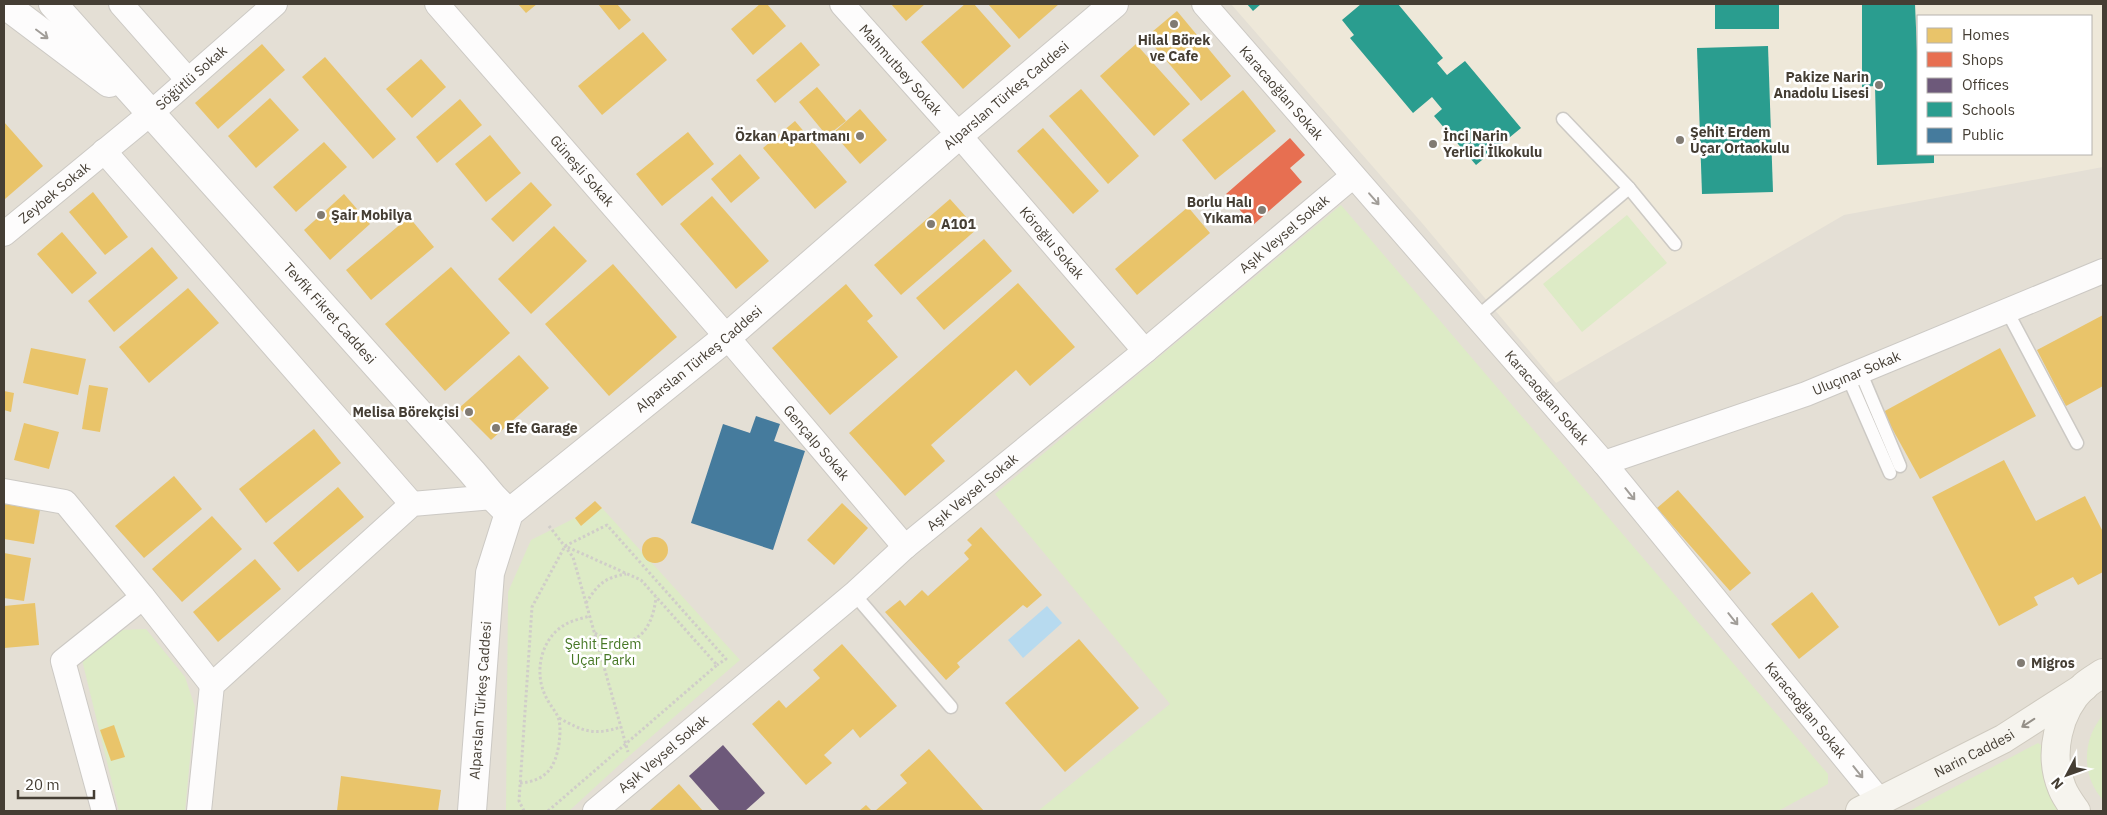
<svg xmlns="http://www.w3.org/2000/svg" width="2107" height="815" font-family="'IBM Plex Sans',sans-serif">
  <rect width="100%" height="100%" fill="#f0ede8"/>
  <path fill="#e4dfd5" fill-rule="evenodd" d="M4,4h2099v807h-2099zM1918,16h173v138h-173z"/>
  <path fill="#eee8d9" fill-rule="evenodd" d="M1231,4h872v163l-259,48 -288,168 -134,-160zM1918,16h173v138h-173z"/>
  <g fill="#ddebc6">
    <polygon points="1341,205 1828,774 1828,784 1778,811 1038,811 1170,704 995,494"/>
    <polygon points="1627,215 1667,263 1582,332 1543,284"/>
    <polygon points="602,508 740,660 629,756 569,811 506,811 508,592 531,540 575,518 581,525"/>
    <polygon points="146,629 185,677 195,707 185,811 119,811 82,660 118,630"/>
    <path d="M2103,715v85c-22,-24 -21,-61 0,-85z"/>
    <polygon points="2038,743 2045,748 2052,794 2059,811 1909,811"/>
  </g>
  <polygon fill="#b7daef" points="1047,606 1062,623 1023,658 1008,640"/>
  <g fill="#e9c46a">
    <polygon points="518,4 537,4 526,13"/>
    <polygon points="598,4 617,4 631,20 619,30"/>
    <polygon points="760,4 767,4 786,26 753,55 731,29"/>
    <polygon points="891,4 925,4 906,21"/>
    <polygon points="965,4 974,4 1011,46 963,89 921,42"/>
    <polygon points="988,4 1059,4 1019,39"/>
    <polygon points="1177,11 1231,76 1201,101 1146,37"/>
    <polygon points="643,32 667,60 602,115 578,86"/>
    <polygon points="801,42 820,65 775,103 756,80"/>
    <polygon points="262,44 285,70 218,129 195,103"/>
    <polygon points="1136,44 1190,104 1154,136 1100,76"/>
    <polygon points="325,57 396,139 373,159 302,77"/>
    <polygon points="421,59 446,87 412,118 386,89"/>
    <polygon points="817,87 846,121 827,136 799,102"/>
    <polygon points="1081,89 1139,156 1108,184 1049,116"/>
    <polygon points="1243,90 1276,131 1215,180 1182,140"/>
    <polygon points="270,98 299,130 256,168 228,136"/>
    <polygon points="460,99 482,125 437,163 416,137"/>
    <polygon points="860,109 887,140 860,164 833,133"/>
    <polygon points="795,121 847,182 815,209 763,148"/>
    <polygon points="4,122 43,166 5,199 4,198"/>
    <polygon points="1043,128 1099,191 1073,214 1017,151"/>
    <polygon points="688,132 714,164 662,206 636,174"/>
    <polygon points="490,135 521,173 486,202 455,164"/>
    <polygon points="324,142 347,167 296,212 273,187"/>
    <polygon points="740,154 760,178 731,203 711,179"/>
    <polygon points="531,182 552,205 513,242 491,219"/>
    <polygon points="93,192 128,237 105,255 69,212"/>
    <polygon points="344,194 370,224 330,260 304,230"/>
    <polygon points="712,196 769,261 736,289 680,224"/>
    <polygon points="950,199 977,229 901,295 874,265"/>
    <polygon points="1188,207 1210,233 1137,295 1115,269"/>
    <polygon points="409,217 434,247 371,300 346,270"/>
    <polygon points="554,226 587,261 531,314 498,279"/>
    <polygon points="62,232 97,273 72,294 37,254"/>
    <polygon points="984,239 1012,271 944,330 916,298"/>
    <polygon points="152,247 178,278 114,332 88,301"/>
    <polygon points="613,264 677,337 609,396 545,324"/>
    <polygon points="451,267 510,333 445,391 385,324"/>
    <polygon points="1018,283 1075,347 1030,386 1016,370 931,445 945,461 905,496 849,433"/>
    <polygon points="846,284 873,316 867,321 898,357 830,415 772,348"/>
    <polygon points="188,288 219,323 149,383 119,347"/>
    <polygon points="2103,315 2103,386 2066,406 2037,350"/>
    <polygon points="31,348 86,359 78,395 23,383"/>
    <polygon points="2000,348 2036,416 1920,479 1883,412"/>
    <polygon points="519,355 549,388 491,440 459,408"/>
    <polygon points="89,385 108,388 100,432 82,429"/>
    <polygon points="4,391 14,393 11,412 4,410"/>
    <polygon points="24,423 59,432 49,469 14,460"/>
    <polygon points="314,429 341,463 266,523 239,489"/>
    <polygon points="2004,460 2036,521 2085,496 2103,532 2103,572 2078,585 2073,577 2034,597 2038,605 1999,626 1932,497"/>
    <polygon points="174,476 202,509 144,558 115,526"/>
    <polygon points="338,487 364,517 298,572 273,543"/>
    <polygon points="1678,490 1751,573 1730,591 1657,508"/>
    <polygon points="595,501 602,508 581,526 575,518"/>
    <polygon points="842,503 868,528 834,565 807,540"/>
    <polygon points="4,504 40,510 34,544 4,539"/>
    <polygon points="212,516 242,549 182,602 152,569"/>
    <polygon points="981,527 1042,595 1027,608 1023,605 957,663 960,667 946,680 885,612 900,600 905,606 922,590 928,596 969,559 964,553 972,545 967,540"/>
    <circle cx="655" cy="550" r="13"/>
    <polygon points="4,553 31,558 24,601 4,598"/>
    <polygon points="255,559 281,589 218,642 193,612"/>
    <polygon points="1812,592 1839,627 1799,659 1771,624"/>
    <polygon points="35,603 39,645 4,648 4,606"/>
    <polygon points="1079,639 1139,708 1065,772 1005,703"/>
    <polygon points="842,644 897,706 860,738 853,729 824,755 832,763 806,785 752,724 779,700 786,708 820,678 813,670"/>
    <polygon points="114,725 125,757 111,761 100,730"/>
    <polygon points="929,749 984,811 875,811 907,783 900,775"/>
    <polygon points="341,776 441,790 438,811 337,811"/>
    <polygon points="679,784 703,811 651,811 650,810"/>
    <polygon points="866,805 872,811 859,811"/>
  </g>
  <polygon fill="#e76f51" points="1290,138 1305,155 1290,168 1302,182 1253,225 1226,194"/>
  <polygon fill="#6d597a" points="723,745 765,793 745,811 720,811 689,776"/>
  <g fill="#2a9d8f">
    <polygon points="1247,4 1261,4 1253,11"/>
    <polygon points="1361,4 1398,4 1443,58 1437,63 1447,75 1465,61 1521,128 1476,165 1434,116 1442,109 1432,97 1413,113 1350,38 1354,35 1342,20"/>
    <rect x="1715" y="4" width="64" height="25"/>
    <polygon points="1862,4 1915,4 1918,75 1918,154 1934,154 1934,163 1877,165 1875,86 1862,87"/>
    <polygon points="1768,46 1773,192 1702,194 1697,48"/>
  </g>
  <polygon fill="#457b9d" points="756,416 780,424 774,441 805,451 773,550 691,523 723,424 750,433"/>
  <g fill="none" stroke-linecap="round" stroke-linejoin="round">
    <g stroke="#ccc9c4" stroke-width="15">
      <g id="service">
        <polyline points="1563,119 1629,188 1675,244"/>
        <polyline points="2007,311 2077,443"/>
        <polyline points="1477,317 1629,188"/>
        <polyline points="1860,371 1900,466"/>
        <polyline points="1848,377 1890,473"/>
        <polyline points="854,594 951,707"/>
      </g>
    </g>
    <g stroke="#ccc9c4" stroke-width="26">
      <g id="minor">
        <polyline points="121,4 188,80"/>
        <path id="s1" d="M437,4l290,333 178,210"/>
        <path id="s2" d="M842,4l117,131 186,216"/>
        <path id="s3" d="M1204,4l400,459 276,338"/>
        <polyline points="104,151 412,504"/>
        <path id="s4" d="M4,234l147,-121 124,-109"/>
        <path id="s5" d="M1604,463l202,-69 297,-123"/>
        <polyline points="4,491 65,502 143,597"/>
        <polyline points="104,811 63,661 143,597 212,685"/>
        <polyline points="199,811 212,685 412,504 493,497"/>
        <path id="s6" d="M595,811l259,-217 51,-47 240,-196 208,-175"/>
      </g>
    </g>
    <g stroke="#ccc9c4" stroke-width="30">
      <g id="tertiary">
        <polyline points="4,4 109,83"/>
        <path id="s7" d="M53,4l419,468 21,25 16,16"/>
        <path id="s8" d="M472,811l18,-238 19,-60 218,-176 232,-202 155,-131"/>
      </g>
    </g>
    <g stroke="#cfcabf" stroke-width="30">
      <g id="secondary">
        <path id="s9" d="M1860,811l143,-72 81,-52"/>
        <path d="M2076,811c-5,-7 -11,-15 -14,-23 -14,-34 -4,-77 22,-102 6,-5 13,-9 19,-13"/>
      </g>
    </g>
    <g stroke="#d0cdc9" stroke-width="3" stroke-dasharray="2.5 2.5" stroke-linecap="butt">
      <polyline points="549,526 573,557 628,752"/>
      <path d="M586,603c12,-19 18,-25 40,-29"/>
      <path d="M595,633c36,21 57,2 61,-36"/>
      <path d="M559,718c24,13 34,18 62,9"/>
      <path d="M520,783c26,-2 35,-15 39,-39 1,-9 2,-19 -1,-27 -3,-7 -9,-13 -12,-20 -13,-25 -5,-61 22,-74 6,-3 15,-5 22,-7"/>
      <polyline points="524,811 519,801 532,607 565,546 607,525 726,659 717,665"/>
      <polyline points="548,811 717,665 641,580 565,546"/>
    </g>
    <use href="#service" stroke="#fdfcfc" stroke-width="12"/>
    <use href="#minor" stroke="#fdfcfc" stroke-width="24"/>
    <use href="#tertiary" stroke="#fdfcfc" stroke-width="28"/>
    <use href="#secondary" stroke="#f6f4ee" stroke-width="28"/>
  </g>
  <defs><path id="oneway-shaft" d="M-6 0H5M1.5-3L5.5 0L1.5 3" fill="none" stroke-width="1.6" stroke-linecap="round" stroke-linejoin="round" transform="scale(1.25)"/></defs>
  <g stroke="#a19d98">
    <use href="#oneway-shaft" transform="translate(42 34) rotate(37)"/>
    <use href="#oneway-shaft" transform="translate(1374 199) rotate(49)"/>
    <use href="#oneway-shaft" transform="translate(1630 494) rotate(51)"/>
    <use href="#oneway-shaft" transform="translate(1733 619) rotate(51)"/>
    <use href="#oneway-shaft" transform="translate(1858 772) rotate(51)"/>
  </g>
  <use stroke="#959088" href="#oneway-shaft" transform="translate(2028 723) rotate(147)"/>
  <g fill="#817b73" stroke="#fff" stroke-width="2">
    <circle cx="1174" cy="24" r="5"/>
    <circle cx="1879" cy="85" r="5"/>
    <circle cx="860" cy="136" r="5"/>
    <circle cx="1680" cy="140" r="5"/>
    <circle cx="1433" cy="144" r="5"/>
    <circle cx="1262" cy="210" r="5"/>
    <circle cx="321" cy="215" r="5"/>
    <circle cx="931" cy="224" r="5"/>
    <circle cx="469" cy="412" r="5"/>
    <circle cx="496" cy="428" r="5"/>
    <circle cx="2021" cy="663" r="5"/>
  </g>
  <g text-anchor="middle" stroke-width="5" stroke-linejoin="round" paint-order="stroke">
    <g font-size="14" font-weight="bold" fill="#453e34" stroke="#fff" text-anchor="start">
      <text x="1174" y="45" text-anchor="middle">Hilal Börek<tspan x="1174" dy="16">ve Cafe</tspan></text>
      <text x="1869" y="82" text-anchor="end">Pakize Narin<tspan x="1869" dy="16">Anadolu Lisesi</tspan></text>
      <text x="1690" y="137">Şehit Erdem<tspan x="1690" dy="16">Uçar Ortaokulu</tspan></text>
      <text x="850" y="141" text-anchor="end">Özkan Apartmanı</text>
      <text x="1443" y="141">İnci Narin<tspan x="1443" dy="16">Yerlici İlkokulu</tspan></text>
      <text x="1252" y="207" text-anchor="end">Borlu Halı<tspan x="1252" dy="16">Yıkama</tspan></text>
      <text x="331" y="220">Şair Mobilya</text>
      <text x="941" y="229">A101</text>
      <text x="459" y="417" text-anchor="end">Melisa Börekçisi</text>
      <text x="506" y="433">Efe Garage</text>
      <text x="2031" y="668">Migros</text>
    </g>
    <g font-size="14" fill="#453e34" stroke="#fff">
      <text dy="5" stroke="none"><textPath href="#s2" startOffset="88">Mahmutbey Sokak</textPath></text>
      <text dy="5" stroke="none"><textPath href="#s4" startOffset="244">Söğütlü Sokak</textPath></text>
      <text dy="5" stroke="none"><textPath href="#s3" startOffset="118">Karacaoğlan Sokak</textPath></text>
      <text dy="5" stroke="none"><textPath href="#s8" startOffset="951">Alparslan Türkeş Caddesi</textPath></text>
      <text dy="5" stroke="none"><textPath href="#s1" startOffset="221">Güneşli Sokak</textPath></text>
      <text dy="5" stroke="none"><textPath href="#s4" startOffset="65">Zeybek Sokak</textPath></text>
      <text dy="5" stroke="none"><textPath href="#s6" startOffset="899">Aşık Veysel Sokak</textPath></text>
      <text dy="5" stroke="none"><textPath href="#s2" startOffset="318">Köroğlu Sokak</textPath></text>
      <text dy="5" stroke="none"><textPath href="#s7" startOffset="415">Tevfik Fikret Caddesi</textPath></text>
      <text dy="5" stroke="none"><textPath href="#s8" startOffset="546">Alparslan Türkeş Caddesi</textPath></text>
      <text dy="5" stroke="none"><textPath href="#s5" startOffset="268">Uluçınar Sokak</textPath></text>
      <text dy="5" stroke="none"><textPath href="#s3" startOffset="522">Karacaoğlan Sokak</textPath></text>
      <text dy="5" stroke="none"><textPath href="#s1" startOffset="580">Gençalp Sokak</textPath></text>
      <text dy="5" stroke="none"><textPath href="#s6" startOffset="494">Aşık Veysel Sokak</textPath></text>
      <text dy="5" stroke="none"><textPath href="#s8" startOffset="111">Alparslan Türkeş Caddesi</textPath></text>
      <text dy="5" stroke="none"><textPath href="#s3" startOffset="928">Karacaoğlan Sokak</textPath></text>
      <text dy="5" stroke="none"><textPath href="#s9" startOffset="128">Narin Caddesi</textPath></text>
      <text dy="5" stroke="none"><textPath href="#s6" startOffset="89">Aşık Veysel Sokak</textPath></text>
    </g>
    <g font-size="14" fill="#477826" stroke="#fff">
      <text x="603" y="649">Şehit Erdem<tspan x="603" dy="16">Uçar Parkı</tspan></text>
    </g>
  </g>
  <rect width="2107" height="815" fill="none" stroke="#453e34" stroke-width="10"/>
  <rect x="1917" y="15" width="175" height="140" fill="#ffffff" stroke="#b5b2ae"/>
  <rect x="1927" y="28" width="25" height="15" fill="#e9c46a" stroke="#b5b2ae"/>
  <text x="1962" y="40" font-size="15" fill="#453e34">Homes</text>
  <rect x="1927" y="52" width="25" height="15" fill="#e76f51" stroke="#b5b2ae"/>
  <text x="1962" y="65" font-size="15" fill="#453e34">Shops</text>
  <rect x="1927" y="78" width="25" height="15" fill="#6d597a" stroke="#b5b2ae"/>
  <text x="1962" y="90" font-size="15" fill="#453e34">Offices</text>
  <rect x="1927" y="102" width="25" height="15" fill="#2a9d8f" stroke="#b5b2ae"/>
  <text x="1962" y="115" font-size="15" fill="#453e34">Schools</text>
  <rect x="1927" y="128" width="25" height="15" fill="#457b9d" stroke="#b5b2ae"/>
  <text x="1962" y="140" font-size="15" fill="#453e34">Public</text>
  <g transform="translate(2067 775) rotate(229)" stroke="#ffffff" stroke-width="4" paint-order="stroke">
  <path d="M0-4L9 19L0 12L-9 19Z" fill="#453e34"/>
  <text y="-8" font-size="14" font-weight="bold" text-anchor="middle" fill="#453e34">N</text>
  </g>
  <path d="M18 790v8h76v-8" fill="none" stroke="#453e34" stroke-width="2.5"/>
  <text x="25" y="790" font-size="15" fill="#453e34" stroke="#ffffff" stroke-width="4" paint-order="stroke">20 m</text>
</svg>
